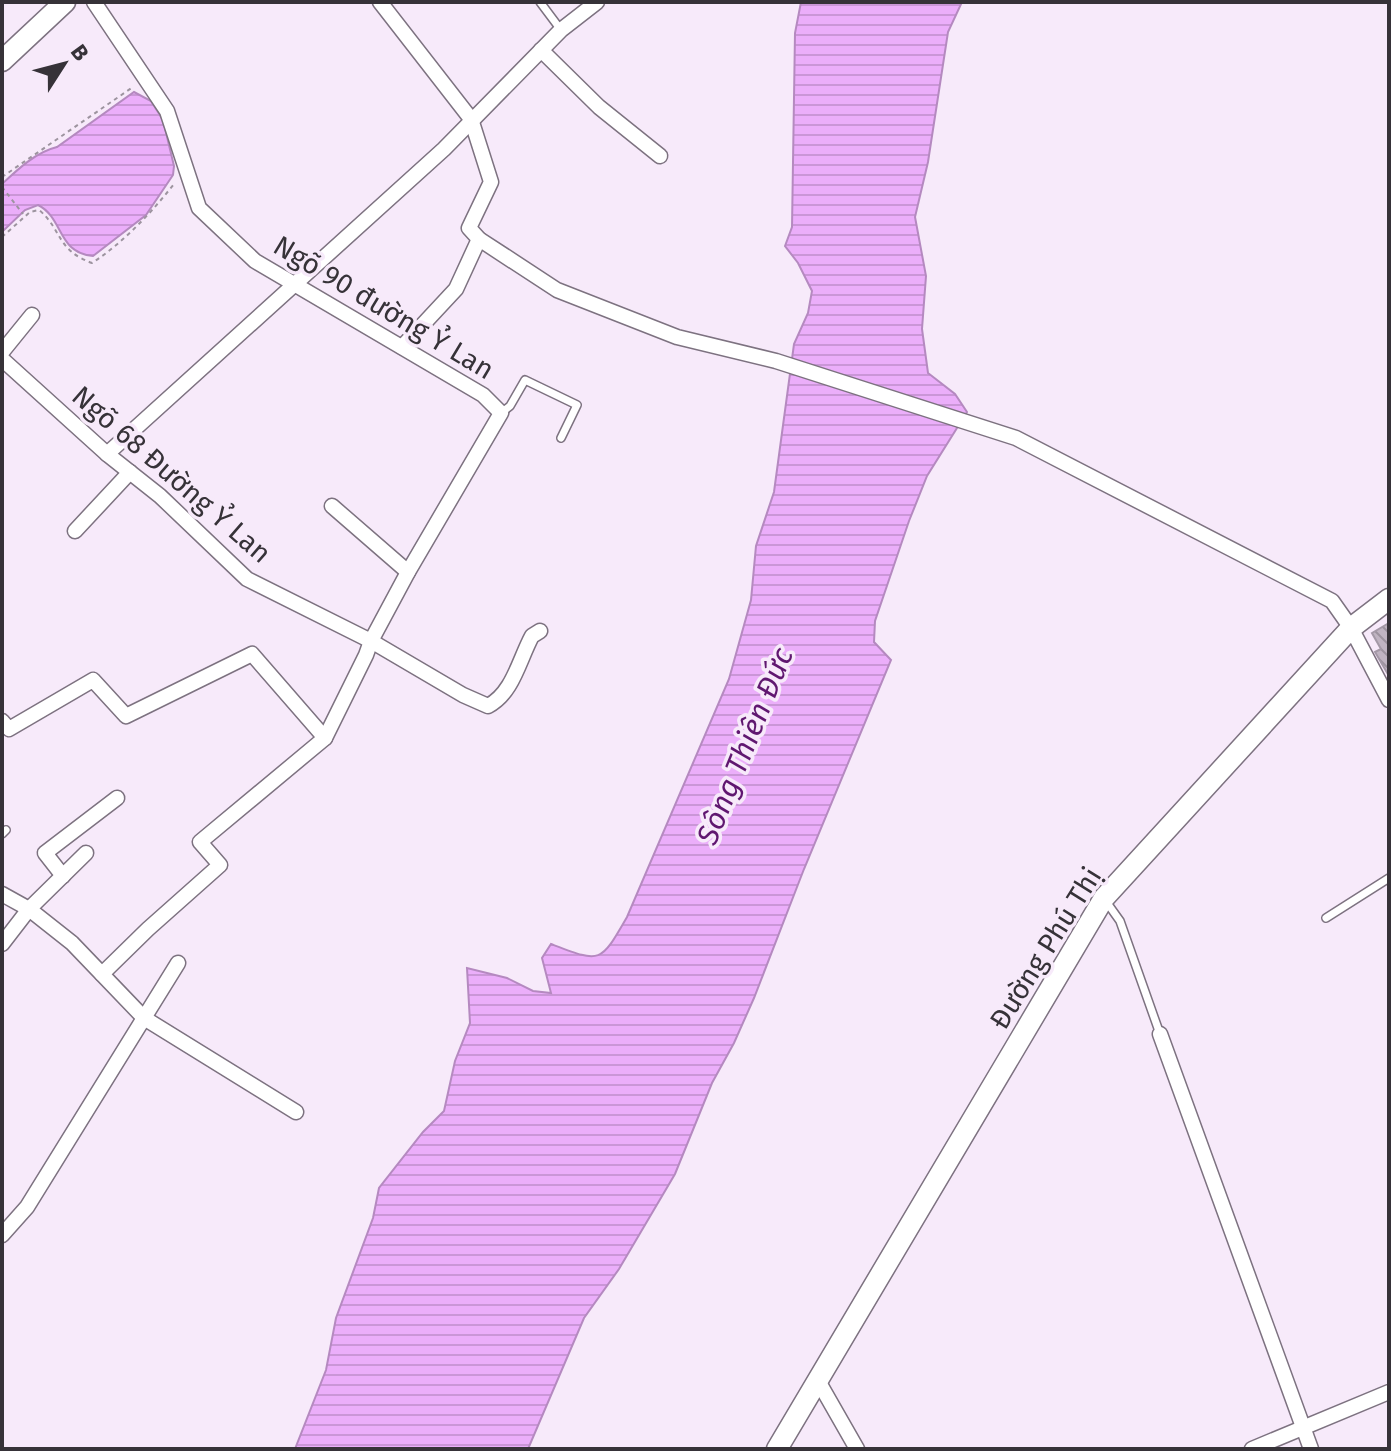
<svg xmlns="http://www.w3.org/2000/svg" width="1391" height="1451" font-family="'Fira Sans',sans-serif">
  <defs>
    <pattern id="water-rules" width="6" height="5" patternUnits="userSpaceOnUse" patternTransform="scale(2)"><rect width="6" height="5" fill="#ebaefa"/><path d="M0 2.5h6" fill="none" stroke="#ca96d7"/></pattern>
    <pattern id="building-back-hatch" width="6" height="6" patternUnits="userSpaceOnUse" patternTransform="scale(2)"><rect width="6" height="6" fill="#c0b4c2"/><path d="M-1 5l2 2M0 0l6 6M5-1l2 2" fill="none" stroke="#9d939f"/></pattern>
  </defs>
  <rect width="100%" height="100%" fill="#f7eafa"/>
  <g fill="url(#water-rules)" stroke="#b589c0" stroke-width="2">
    <path d="M801,2h161l-14,30 -20,130 -13,55 11,59 -4,53 6,44 27,21 12,18 -40,64 -18,45 -34,100 -1,21 17,18 -87,209 -50,129 -20,45 -22,40 -37,91 -56,95 -35,49 -56,131h-233l31,-79 10,-52 37,-100 6,-30 44,-56 21,-21 11,-50 15,-38 -3,-55 40,10 26,13 18,2 -9,-35 9,-14c50,19 49,20 76,-27l102,-238 22,-79 5,-54 18,-54 20,-148 14,-31 4,-22 -14,-28 -13,-17 7,-19 3,-194z"/>
    <path d="M134,92l17,9 12,19 11,46 -1,9 -27,40 -53,41c-36,-3 -29,-38 -55,-51l-13,5 -23,22v-48c16,-15 34,-32 55,-37z"/>
  </g>
  <polygon fill="url(#building-back-hatch)" stroke="#a499a7" stroke-width="2" points="1389,623 1389,676 1375,652 1381,649 1372,633"/>
  <g fill="none" stroke-linecap="round" stroke-linejoin="round">
    <g stroke="#7d7280" stroke-width="10">
      <g id="lane">
        <polyline points="540,2 561,30"/>
        <polyline points="501,413 510,406 525,380 577,405 561,438"/>
        <polyline points="2,834 6,830"/>
        <polyline points="1105,900 1120,921 1160,1034"/>
        <polyline points="1326,918 1389,878"/>
      </g>
    </g>
    <g stroke="#7d7280" stroke-width="17">
      <g id="street">
        <polyline points="94,2 167,111 199,208 255,261 483,395 501,413 408,572 371,641 366,655 325,738 200,842 220,865 148,929 102,974"/>
        <polyline points="380,2 471,119 491,182 469,228 479,239 557,290 677,337 776,361 1016,438 1332,601 1351,628 1389,700"/>
        <polyline points="541,50 599,107 660,156"/>
        <polyline points="402,347 456,289 479,239"/>
        <polyline points="2,352 32,315"/>
        <path d="M2,359l105,95 53,42 87,83 124,62 92,54 25,11c25,-13 31,-46 44,-70l8,-5"/>
        <polyline points="107,454 444,149 561,30 597,2"/>
        <polyline points="332,506 408,572"/>
        <polyline points="75,531 130,472"/>
        <polyline points="2,721 9,729 93,680 126,716 252,654 325,738"/>
        <polyline points="63,876 45,853 117,798"/>
        <polyline points="2,894 29,909 72,943 144,1018 296,1112"/>
        <polyline points="2,944 29,909 86,853"/>
        <polyline points="1160,1034 1311,1449"/>
        <polyline points="2,1235 27,1207 178,963"/>
        <polyline points="817,1379 857,1449"/>
        <polyline points="1252,1449 1389,1392"/>
      </g>
    </g>
    <g stroke="#7d7280" stroke-width="23">
      <g id="secondary">
        <polyline points="2,61 65,2"/>
        <polyline points="777,1449 1104,898 1351,628 1389,599"/>
      </g>
    </g>
    <g stroke="#9d949f" stroke-width="2" stroke-dasharray="4 4" stroke-linecap="butt">
      <polyline points="2,177 133,87"/>
      <polyline points="2,187 23,214"/>
      <path d="M2,237l28,-25 9,-2c23,19 17,40 53,53 32,-21 59,-50 82,-79"/>
    </g>
    <use href="#lane" stroke="#fff" stroke-width="7"/>
    <use href="#street" stroke="#fff" stroke-width="14"/>
    <use href="#secondary" stroke="#fff" stroke-width="20"/>
  </g>
  <g text-anchor="middle" stroke-width="7" stroke-linejoin="round" paint-order="stroke">
    <g font-size="28" fill="#363238" stroke="#f7eafa">
      <text transform="translate(384 307) rotate(31)" y="10">Ngõ 90 đường Ỷ Lan</text>
      <text transform="translate(172 474) rotate(41)" y="10">Ngõ 68 Đường Ỷ Lan</text>
      <text transform="translate(1045 948) rotate(-58)" y="10">Đường Phú Thị</text>
    </g>
    <g font-size="30" font-style="italic" fill="#601770" stroke="#f7eafa">
      <text transform="translate(745 746) rotate(-68)" y="10">Sông Thiên Đức</text>
    </g>
  </g>
  <rect width="1391" height="1451" fill="none" stroke="#363238" stroke-width="8"/>
  <g transform="translate(64 64) rotate(54)" stroke="#f7eafa" stroke-width="6" paint-order="stroke">
  <path d="M0-6L14 30L0 20L-14 30Z" fill="#363238"/>
  <text y="-12" font-size="22" font-weight="bold" text-anchor="middle" fill="#363238">B</text>
  </g>
</svg>
